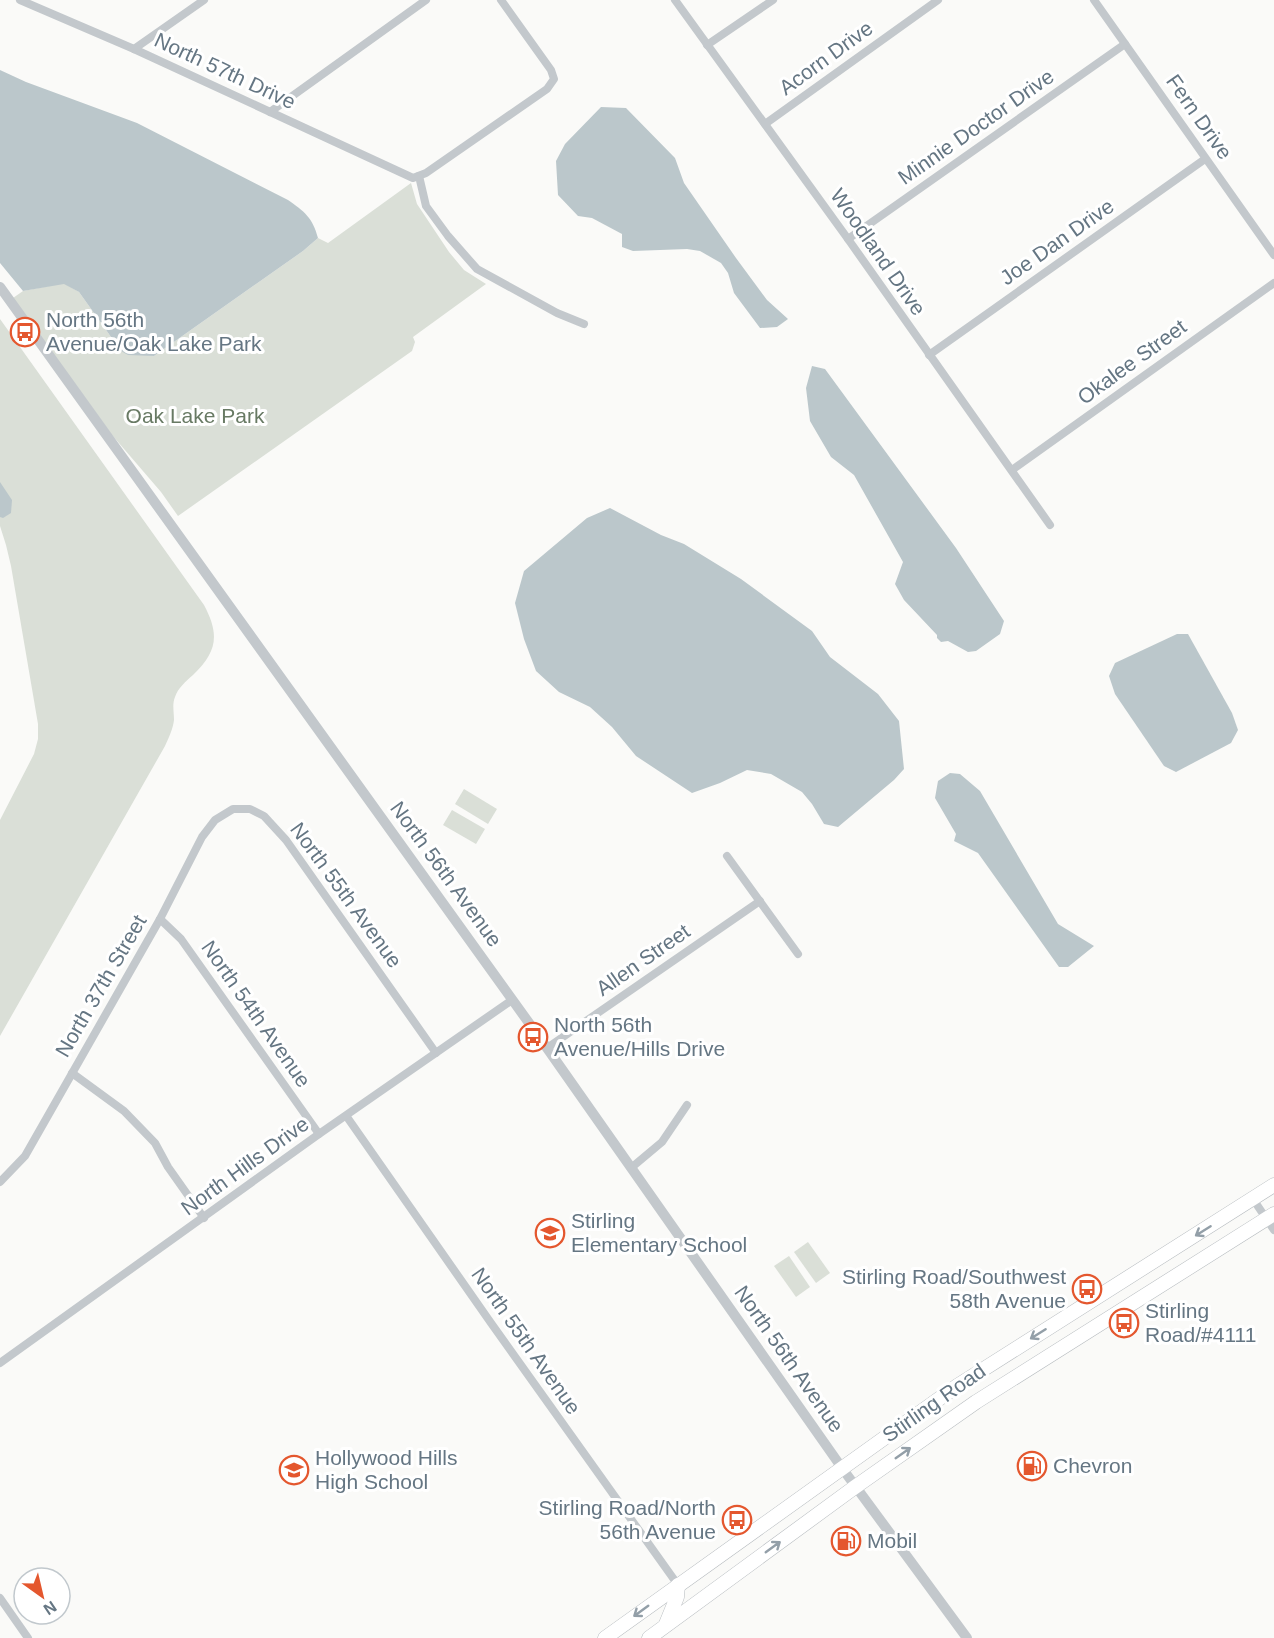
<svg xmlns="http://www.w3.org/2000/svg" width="1274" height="1638" font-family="Arial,sans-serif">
  <rect width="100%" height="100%" fill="#fafaf8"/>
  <g fill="#dadfd7">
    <polygon points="411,183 417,204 449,252 464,270 486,284 413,337 415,342 412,351 178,516 161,492 112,435 13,298 23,291 64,283 79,292 121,351 154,356 303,251 318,238 328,243"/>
    <path d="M0,319l204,286c16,30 13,47 -11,70 -7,6 -15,13 -18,22 -3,7 -1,15 -1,23 -1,9 -5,17 -9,26l-165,290v-216l34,-66 4,-15v-15l-27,-158 -5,-21 -6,-19z"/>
    <polygon points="464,789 497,809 488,824 455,804"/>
    <polygon points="452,810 485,829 476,844 443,825"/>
    <polygon points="808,1242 830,1273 816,1283 794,1252"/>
    <polygon points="789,1256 810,1287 796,1297 774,1266"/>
  </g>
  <g fill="#bbc7cb">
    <path d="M0,70l26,12 111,41 151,77c16,11 25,18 30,38l-15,13 -149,105 -26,-1 -7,-4 -42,-59 -15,-8 -41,7 -23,-28z"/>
    <polygon points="601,107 626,108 675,158 684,183 736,258 767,300 788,319 777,327 760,328 734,293 728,273 721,263 700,251 687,249 633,251 622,247 622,234 592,218 578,216 558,195 556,161 565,144"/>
    <polygon points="812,366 825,369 956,548 1004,621 1000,634 976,651 968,652 948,641 941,642 937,638 937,635 904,600 895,584 903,562 854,475 831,457 810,421 806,388"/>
    <polygon points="0,482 12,500 11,513 3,518 0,517"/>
    <polygon points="610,508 661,535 684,544 741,579 812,631 830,657 878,694 899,721 904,769 894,780 838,827 824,824 812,804 802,792 771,774 747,770 720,783 692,793 636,756 612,727 590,707 559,692 536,671 524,639 515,603 524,571 587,518"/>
    <polygon points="1177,634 1188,634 1232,713 1238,730 1231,743 1176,772 1164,766 1115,694 1109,676 1115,663"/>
    <polygon points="950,773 960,774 980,791 1058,924 1094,946 1068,967 1059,967 978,853 954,841 956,834 935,798 938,781"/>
  </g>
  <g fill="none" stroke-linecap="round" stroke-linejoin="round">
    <g stroke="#b5babe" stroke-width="15">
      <g id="primary">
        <polyline points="666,1624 677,1597 678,1585"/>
        <polyline points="605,1638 957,1386 1274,1185"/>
        <polyline points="649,1638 855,1487 976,1402 1274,1214"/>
      </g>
    </g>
    <g stroke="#c3c8cc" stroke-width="8">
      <polyline points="20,0 134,49 413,178 426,173 547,89 554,79 551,70 501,0"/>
      <polyline points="675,0 848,239 1050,525"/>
      <polyline points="1094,0 1274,255"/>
      <polyline points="707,45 773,0"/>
      <polyline points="134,49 204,0"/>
      <polyline points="270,112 426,0"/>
      <polyline points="765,124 938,0"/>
      <polyline points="419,176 426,206 448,236 477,269 557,313 584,324"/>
      <polyline points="848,239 1125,44"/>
      <polyline points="929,355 1205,159"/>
      <polyline points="1012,470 1274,283"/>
      <polyline points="727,856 798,954"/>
      <polyline points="160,919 181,939 319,1134"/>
      <polyline points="547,1048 760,901"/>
      <polyline points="72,1073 124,1111 155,1143 168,1167 204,1218"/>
      <polyline points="347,1117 491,1323 678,1585"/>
      <polyline points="631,1168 662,1142 687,1105"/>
      <polyline points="0,1182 25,1156 160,919 202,837 215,820 233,809 250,809 264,816 286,840 436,1053"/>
      <polyline points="1253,1199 1274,1230"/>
      <polyline points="0,1363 319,1134 512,1000"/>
      <polyline points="0,1598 28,1638"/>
    </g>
    <polyline stroke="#c3c8cc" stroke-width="10" points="0,287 547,1048 842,1468 967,1638"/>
    <use href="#primary" stroke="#fff" stroke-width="14"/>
  </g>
  <defs><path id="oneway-shaft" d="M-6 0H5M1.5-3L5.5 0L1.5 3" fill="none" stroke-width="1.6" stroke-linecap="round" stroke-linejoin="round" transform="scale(1.5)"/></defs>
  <g stroke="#939fa8">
    <use href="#oneway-shaft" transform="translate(1203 1231) rotate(148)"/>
    <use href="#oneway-shaft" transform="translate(1038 1334) rotate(148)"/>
    <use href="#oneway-shaft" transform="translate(903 1453) rotate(-35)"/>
    <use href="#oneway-shaft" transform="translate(773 1547) rotate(-36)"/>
    <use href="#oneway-shaft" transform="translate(641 1611) rotate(144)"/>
  </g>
  <defs>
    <g id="bus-ring" transform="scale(1.5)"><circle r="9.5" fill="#fff" stroke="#e4572e" stroke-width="1.5"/><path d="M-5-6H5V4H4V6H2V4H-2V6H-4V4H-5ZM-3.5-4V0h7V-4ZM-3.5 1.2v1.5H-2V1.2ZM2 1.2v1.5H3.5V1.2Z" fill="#e4572e"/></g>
    <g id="school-ring" transform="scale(1.5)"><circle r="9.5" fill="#fff" stroke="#e4572e" stroke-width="1.5"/><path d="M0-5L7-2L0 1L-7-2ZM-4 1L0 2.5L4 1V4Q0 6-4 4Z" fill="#e4572e"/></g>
    <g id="fuel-ring" transform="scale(1.5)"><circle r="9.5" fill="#fff" stroke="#e4572e" stroke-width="1.5"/><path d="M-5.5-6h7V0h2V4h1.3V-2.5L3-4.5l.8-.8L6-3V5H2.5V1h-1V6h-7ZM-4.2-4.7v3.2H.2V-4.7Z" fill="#e4572e"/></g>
  </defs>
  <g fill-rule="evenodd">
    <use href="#bus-ring" x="25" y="332"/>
    <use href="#bus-ring" x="533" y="1037"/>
    <use href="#school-ring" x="550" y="1233"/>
    <use href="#bus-ring" x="1087" y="1289"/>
    <use href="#bus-ring" x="1124" y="1323"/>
    <use href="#fuel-ring" x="1032" y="1466"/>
    <use href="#school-ring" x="294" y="1470"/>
    <use href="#bus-ring" x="737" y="1520"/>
    <use href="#fuel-ring" x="846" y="1541"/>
  </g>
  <g text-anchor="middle" stroke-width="6" stroke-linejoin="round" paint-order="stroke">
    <g font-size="21" fill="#657683" stroke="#fff">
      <text transform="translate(826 58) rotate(-36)" y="7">Acorn Drive</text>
      <text transform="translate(225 71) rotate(25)" y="7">North 57th Drive</text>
      <text transform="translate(1199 117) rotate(55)" y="7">Fern Drive</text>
      <text transform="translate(976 127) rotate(-35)" y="7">Minnie Doctor Drive</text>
      <text transform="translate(1057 242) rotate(-35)" y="7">Joe Dan Drive</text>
      <text transform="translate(878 252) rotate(55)" y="7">Woodland Drive</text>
      <text transform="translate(1132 362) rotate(-36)" y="7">Okalee Street</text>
      <text transform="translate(446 874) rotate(54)" y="7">North 56th Avenue</text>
      <text transform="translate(346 895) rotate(54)" y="7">North 55th Avenue</text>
      <text transform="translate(643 960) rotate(-35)" y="7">Allen Street</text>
      <text transform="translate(101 986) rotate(-60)" y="7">North 37th Street</text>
      <text transform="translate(256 1014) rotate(55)" y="7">North 54th Avenue</text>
      <text transform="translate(245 1166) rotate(-36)" y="7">North Hills Drive</text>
      <text transform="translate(526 1341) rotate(55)" y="7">North 55th Avenue</text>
      <text transform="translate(789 1359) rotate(55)" y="7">North 56th Avenue</text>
      <text transform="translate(934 1403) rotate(-35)" y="7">Stirling Road</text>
    </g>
    <g font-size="21" fill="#657683" stroke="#fff" text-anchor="start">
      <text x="46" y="327">North 56th<tspan x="46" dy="24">Avenue/Oak Lake Park</tspan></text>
      <text x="554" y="1032">North 56th<tspan x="554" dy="24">Avenue/Hills Drive</tspan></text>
      <text x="571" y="1228">Stirling<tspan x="571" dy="24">Elementary School</tspan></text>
      <text x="1066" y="1284" text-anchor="end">Stirling Road/Southwest<tspan x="1066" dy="24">58th Avenue</tspan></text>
      <text x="1145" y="1318">Stirling<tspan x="1145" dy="24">Road/#4111</tspan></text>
      <text x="315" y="1465">Hollywood Hills<tspan x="315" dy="24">High School</tspan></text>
      <text x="1053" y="1473">Chevron</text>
      <text x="716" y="1515" text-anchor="end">Stirling Road/North<tspan x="716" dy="24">56th Avenue</tspan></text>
      <text x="867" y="1548">Mobil</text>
    </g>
    <g font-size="21" fill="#687a64" stroke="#fff">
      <text x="195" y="423">Oak Lake Park</text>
    </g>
  </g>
  <g transform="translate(42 1596) rotate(146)"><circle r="28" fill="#ffffff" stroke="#c1c8cd" stroke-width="1.5"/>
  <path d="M0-4.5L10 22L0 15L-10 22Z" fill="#e4572e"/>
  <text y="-9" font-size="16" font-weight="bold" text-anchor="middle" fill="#657683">N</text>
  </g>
</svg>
